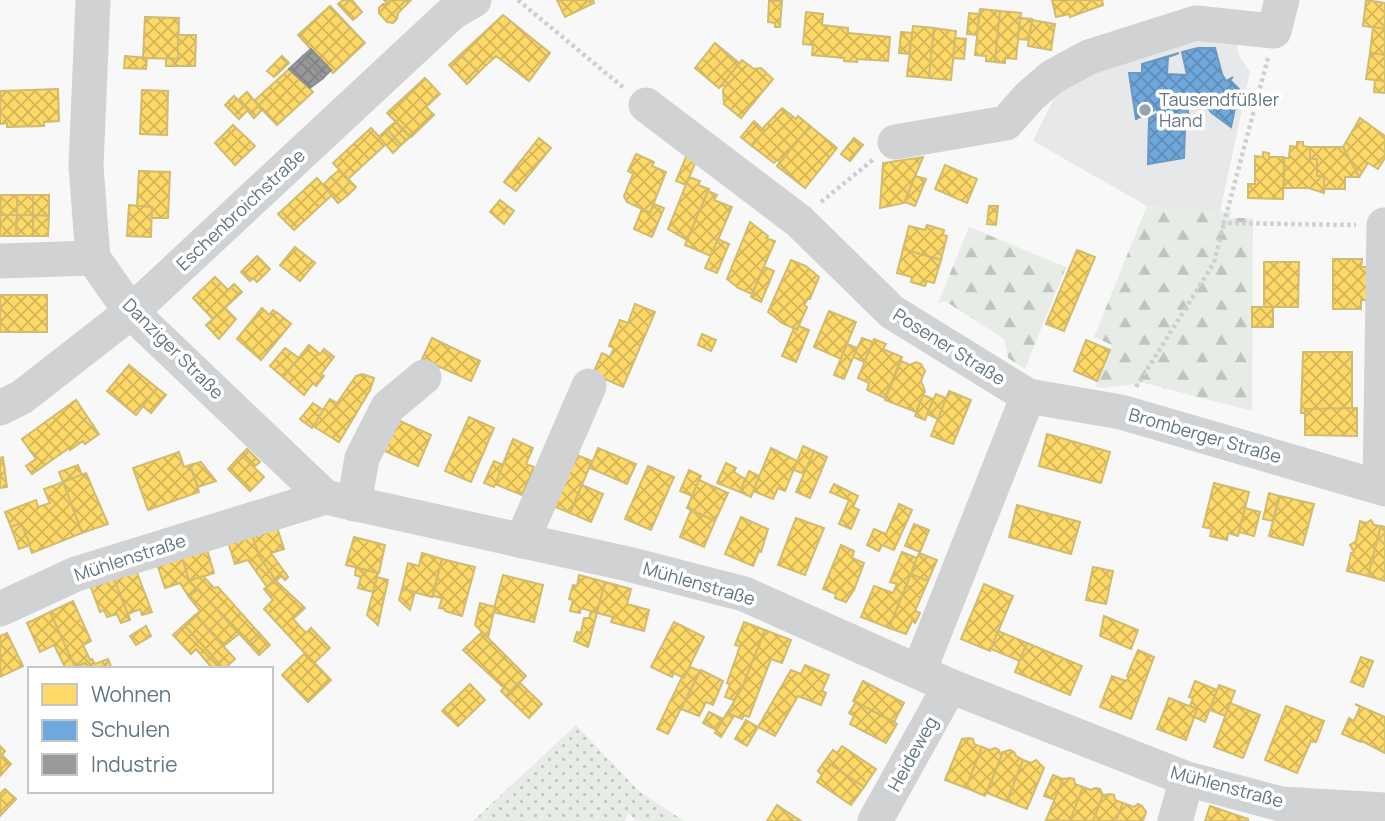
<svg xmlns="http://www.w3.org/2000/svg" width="1385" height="821" font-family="Manrope,sans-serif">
  <defs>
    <pattern id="grass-dots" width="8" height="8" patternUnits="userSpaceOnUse" patternTransform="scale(1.75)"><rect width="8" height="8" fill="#e8ece6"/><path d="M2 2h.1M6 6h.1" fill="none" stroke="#bfc4c0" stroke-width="1.8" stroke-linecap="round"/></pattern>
    <pattern id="forest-firs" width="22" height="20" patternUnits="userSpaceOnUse" patternTransform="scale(1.75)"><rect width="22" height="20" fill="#e8ece6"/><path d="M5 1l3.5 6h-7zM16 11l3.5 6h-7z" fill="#bfc4c0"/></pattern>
    <pattern id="homes-cross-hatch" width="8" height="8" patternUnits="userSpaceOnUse" patternTransform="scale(1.75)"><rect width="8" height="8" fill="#ffd966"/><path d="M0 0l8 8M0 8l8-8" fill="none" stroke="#d2b55a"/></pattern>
    <pattern id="schools-cross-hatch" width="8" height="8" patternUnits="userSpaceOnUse" patternTransform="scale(1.75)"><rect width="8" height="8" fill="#6fa8dc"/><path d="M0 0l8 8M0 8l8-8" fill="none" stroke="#5f8db8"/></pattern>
    <pattern id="industry-cross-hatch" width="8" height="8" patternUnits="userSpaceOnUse" patternTransform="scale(1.75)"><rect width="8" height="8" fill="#999"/><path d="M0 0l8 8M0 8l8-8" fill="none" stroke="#808182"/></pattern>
  </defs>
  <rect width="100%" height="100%" fill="#f8f8f8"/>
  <polygon fill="#e7e8e9" points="1205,36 1236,42 1239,55 1250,72 1220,212 1147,206 1033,141 1063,80"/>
  <polygon fill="url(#grass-dots)" points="576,725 639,791 684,821 637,821 628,813 625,821 473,821"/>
  <g fill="url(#forest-firs)">
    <polygon points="1147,206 1231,212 1230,218 1253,218 1252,411 1144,383 1103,388 1095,387 1112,345 1094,337"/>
    <polygon points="969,227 1066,267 1025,369 1008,358 1004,339 945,301 938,303"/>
  </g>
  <g fill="url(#homes-cross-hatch)" stroke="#d0bb6f" stroke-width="2">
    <polygon points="343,0 352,0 362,12 353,20 338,4"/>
    <polygon points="384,0 411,0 398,13 397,19 393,23 387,22 379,13 379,8 383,4 388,4"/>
    <polygon points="557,0 593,0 594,3 565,17"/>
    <polygon points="1052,0 1102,0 1103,5 1070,17 1069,14 1056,17"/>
    <polygon points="1366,0 1385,3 1385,29 1363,26"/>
    <polygon points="769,1 782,1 780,27 775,27 775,23 768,22"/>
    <polygon points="330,6 365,43 333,73 298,35"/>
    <polygon points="980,9 1000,11 995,62 986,61 986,56 975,55"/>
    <polygon points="1000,11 1021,13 1016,59 1005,58 1005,63 995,62"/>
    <polygon points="806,12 823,14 822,25 848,28 848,33 890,37 888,61 857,59 857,62 844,61 844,58 812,55 813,45 803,44"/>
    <polygon points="969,13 979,14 977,35 967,34"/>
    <polygon points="503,15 550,53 529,81 496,56 479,72 460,55"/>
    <polygon points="145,17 179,18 178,59 143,58"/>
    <polygon points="1020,18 1032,19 1029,40 1018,39"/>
    <polygon points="1032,20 1055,24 1051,50 1028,46"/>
    <polygon points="913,26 934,28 929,78 907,76"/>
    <polygon points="1373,27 1385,29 1385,55 1370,53"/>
    <polygon points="934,28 956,31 951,80 929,78"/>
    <polygon points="901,32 912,33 909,54 899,53"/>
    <polygon points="178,35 196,35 195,66 166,66 166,58 178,59"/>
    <polygon points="955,38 966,39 964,59 953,58"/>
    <polygon points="715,43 739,63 719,88 695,68"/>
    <polygon points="1370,53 1385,55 1385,81 1366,79"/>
    <polygon points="460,55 479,72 467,84 449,65"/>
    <polygon points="125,56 147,58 146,69 124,68"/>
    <polygon points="282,56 289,63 274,77 267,71"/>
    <polygon points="742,60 754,69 761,68 773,79 741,118 724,104 723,90 725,87 723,85 719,88"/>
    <polygon points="289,69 313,92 277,125 254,101"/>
    <polygon points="425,78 440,94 426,107 434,115 411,137 387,113"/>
    <polygon points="1375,80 1385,81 1385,93 1374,92"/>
    <polygon points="58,89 59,121 44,122 44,126 7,127 7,123 0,124 0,91"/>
    <polygon points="142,90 168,91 167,135 140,134"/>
    <polygon points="247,92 262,110 254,118 238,100"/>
    <polygon points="234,96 248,110 239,119 225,105"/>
    <polygon points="782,108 796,119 798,116 810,126 777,166 780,162 777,160 774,163 752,146 764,131 763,128"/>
    <polygon points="1360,118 1385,136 1385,158 1378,169 1368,163 1359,177 1343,147"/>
    <polygon points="754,121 764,131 752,146 741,137"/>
    <polygon points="395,122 410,137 401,145 387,129"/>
    <polygon points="233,125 255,146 235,165 215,143"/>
    <polygon points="810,126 837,148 805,188 777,166"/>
    <polygon points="371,128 386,144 348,179 333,163"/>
    <polygon points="387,129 401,145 393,153 379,137"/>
    <polygon points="539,138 551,148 516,191 504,182"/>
    <polygon points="854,138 863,145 850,161 841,154"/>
    <polygon points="1297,142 1303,142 1303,146 1310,147 1310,159 1317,159 1317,176 1324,176 1324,193 1309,188 1284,188 1284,158 1289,158 1290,146 1297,147"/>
    <polygon points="1310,147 1343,147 1359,177 1345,177 1345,189 1324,189 1324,176 1317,176 1317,159 1310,159"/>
    <polygon points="1263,152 1269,153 1269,157 1284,157 1283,199 1248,198 1248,184 1255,184 1255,156 1263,157"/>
    <polygon points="636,154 654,162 652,166 666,172 650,213 627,202 624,196 633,174 628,171"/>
    <polygon points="686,157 696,161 686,185 676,181"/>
    <polygon points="923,157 904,203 880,208 883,163"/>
    <polygon points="945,165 977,179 967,203 935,189"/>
    <polygon points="339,170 356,187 348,195 331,177"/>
    <polygon points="139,171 170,172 168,218 151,218 152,207 137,206"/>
    <polygon points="915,176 926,179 915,206 905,202"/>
    <polygon points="331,177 348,195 338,203 323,185"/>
    <polygon points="689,177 700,181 698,185 709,189 687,240 668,229"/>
    <polygon points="317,178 332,195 294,230 278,214"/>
    <polygon points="708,191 717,195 714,200 732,207 711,256 685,245"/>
    <polygon points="1,195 17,195 17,215 0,215"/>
    <rect x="17" y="195" width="16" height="20"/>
    <polygon points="33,195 49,195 49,216 33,215"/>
    <polygon points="500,200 514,211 504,224 490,212"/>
    <polygon points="654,204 664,208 652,237 634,229 642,209 650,213"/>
    <polygon points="129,205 152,207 151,237 127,236"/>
    <polygon points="989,206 998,206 996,225 987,224"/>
    <polygon points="0,215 17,215 16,236 0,236"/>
    <polygon points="17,215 33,215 33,236 16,236"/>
    <polygon points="33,215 49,216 48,236 33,236"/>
    <polygon points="750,222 768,236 766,238 775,241 752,294 738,288 727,279"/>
    <polygon points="927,225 944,230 943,235 947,236 941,260 903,249 909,226 925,230"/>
    <polygon points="718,239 729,244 717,273 705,268"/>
    <polygon points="295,247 315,263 300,281 280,265"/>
    <polygon points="903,249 941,260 934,283 927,281 925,286 911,282 912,277 897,273"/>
    <polygon points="1077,250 1095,257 1064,331 1046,324"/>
    <polygon points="257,256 270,269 257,282 253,278 250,281 241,272"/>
    <polygon points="1333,259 1362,259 1361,267 1368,267 1367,300 1361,300 1361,309 1333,309"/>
    <polygon points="791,260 806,266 819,277 810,299 808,299 804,305 807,307 797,330 782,323 768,312"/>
    <polygon points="1264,262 1299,262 1298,307 1264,307"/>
    <polygon points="764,267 774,271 761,302 751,297"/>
    <polygon points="215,277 228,290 234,284 242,292 213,319 193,298"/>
    <rect x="0" y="295" width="47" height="37"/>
    <polygon points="635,304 655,312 623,387 593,374 602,353 610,357 614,348 609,346 620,320 628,323"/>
    <rect x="1252" y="307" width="21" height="20"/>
    <polygon points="225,308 236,319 219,339 206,325"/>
    <polygon points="262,308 269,315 273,310 279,314 291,324 261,360 237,339"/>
    <polygon points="829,311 856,322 841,359 814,347"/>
    <polygon points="799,326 809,330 796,362 782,356 794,328 797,330"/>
    <polygon points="702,334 716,340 711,351 698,345"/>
    <polygon points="432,338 480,361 471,381 422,359"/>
    <polygon points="862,338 873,342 864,362 853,357"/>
    <polygon points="874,339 886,344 883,349 902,357 885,398 867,390 869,383 858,378"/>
    <polygon points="1086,340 1110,350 1097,381 1074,371"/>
    <polygon points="847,344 857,348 844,379 834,375"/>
    <polygon points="309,345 320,354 324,349 334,357 321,374 324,376 316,386 313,383 304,395 283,377"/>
    <polygon points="285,348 299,358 283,377 270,366"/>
    <polygon points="1303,352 1352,352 1352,409 1305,409 1305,413 1301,413"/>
    <polygon points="901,361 910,365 916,362 921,364 925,371 921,381 925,391 916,412 885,400"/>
    <polygon points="129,365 157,388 136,415 107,391"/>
    <polygon points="362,374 374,378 370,390 339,442 313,426 330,399 337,403 356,376"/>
    <polygon points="157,388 166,395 151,413 143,406"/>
    <polygon points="949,391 971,400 953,444 931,436"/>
    <polygon points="936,394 946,398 938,419 927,414"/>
    <polygon points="923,395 933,399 925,420 915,416"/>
    <polygon points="76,400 99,434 85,444 83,441 70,450 69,448 32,474 26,466 36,459 22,439"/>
    <polygon points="313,403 323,410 312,428 300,419"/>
    <polygon points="1357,408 1357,436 1305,435 1305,409"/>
    <polygon points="389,416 431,435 418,466 376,447"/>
    <polygon points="469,417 494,428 471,482 445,471"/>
    <polygon points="1047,434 1110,452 1101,483 1039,466"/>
    <polygon points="513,439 533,448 526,464 534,467 522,495 495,484"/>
    <polygon points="803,446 814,451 804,474 794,470"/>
    <polygon points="598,448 636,464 627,484 590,468"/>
    <polygon points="771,448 797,461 785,491 778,488 773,499 753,491"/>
    <polygon points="247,449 260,462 254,467 241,455"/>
    <polygon points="564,450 592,461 570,513 543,502"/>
    <polygon points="814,451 827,457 810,498 796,492"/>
    <polygon points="179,452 184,467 190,465 199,492 148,510 133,468"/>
    <polygon points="241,455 264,477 250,491 228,469"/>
    <polygon points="3,457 7,487 0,488 0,458"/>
    <polygon points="494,461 503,465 494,487 484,483"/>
    <polygon points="201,462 216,481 198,487 190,465"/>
    <polygon points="726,463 736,468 734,472 745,479 740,492 717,483"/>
    <polygon points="78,465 82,475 63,482 59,472"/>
    <polygon points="648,466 674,477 651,530 625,519"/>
    <polygon points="689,470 701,476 692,496 680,491"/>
    <polygon points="749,471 759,476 751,497 740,492"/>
    <polygon points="86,473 108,524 82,533 63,482"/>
    <polygon points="699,480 728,493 715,521 687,508"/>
    <polygon points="63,482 82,533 32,553 21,523 11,527 5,512 36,500 38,507 50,503 44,489"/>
    <polygon points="1214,483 1249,492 1238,536 1228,533 1227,540 1210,536 1212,529 1203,527"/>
    <polygon points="834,484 858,496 853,507 859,510 851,529 839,524 849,500 830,492"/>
    <polygon points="582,485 603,494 591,522 570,513"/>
    <polygon points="1269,493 1279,496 1273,521 1263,519"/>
    <polygon points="1280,496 1314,504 1303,545 1269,536"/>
    <polygon points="899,504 912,510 894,550 882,545 879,551 867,545 874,529 886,534"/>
    <polygon points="1017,505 1080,522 1071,554 1009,537"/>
    <polygon points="1245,508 1260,512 1254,536 1239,532"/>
    <polygon points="691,510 715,521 704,547 680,537"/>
    <polygon points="741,517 768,529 761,552 759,551 753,566 725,554"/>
    <polygon points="796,518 824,528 805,575 778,565"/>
    <polygon points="1371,520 1374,525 1381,526 1368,576 1347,571 1351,553 1354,552 1350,545 1356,541 1360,521 1366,523"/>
    <polygon points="275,521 284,549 271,553 288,577 285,580 281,576 276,581 259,556 250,529"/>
    <polygon points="21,523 30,545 19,549 11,527"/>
    <polygon points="914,524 929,530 920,552 905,546"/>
    <polygon points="1381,526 1385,527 1385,581 1368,576"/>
    <polygon points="250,529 259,556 276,581 267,587 248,560 235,564 226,536"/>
    <polygon points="354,537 385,545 379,573 346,565"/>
    <polygon points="205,543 214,573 189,581 180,550"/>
    <polygon points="841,545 854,551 852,558 864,563 854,590 846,602 835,598 836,594 823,589"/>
    <polygon points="180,550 189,581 198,589 189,597 180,583 165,588 155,558"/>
    <polygon points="902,552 917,558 889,628 861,617 874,586 893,593 897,584 890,582"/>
    <polygon points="422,553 442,559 432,597 402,589 408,563 419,566"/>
    <polygon points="919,553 937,560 928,581 911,574"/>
    <polygon points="442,559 475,567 462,616 445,611 445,609 439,608 442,598 433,596"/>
    <polygon points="134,565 152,612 142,615 140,609 128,614 130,620 112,574"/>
    <polygon points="1093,567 1113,571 1106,604 1086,600"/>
    <polygon points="356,568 378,573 373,592 358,588 361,577 355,575"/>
    <polygon points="112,574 130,620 121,623 117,614 107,617 104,610 100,612 89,582"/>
    <polygon points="911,574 928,581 915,611 920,613 915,623 912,621 906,634 889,628"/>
    <polygon points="503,575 543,585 534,622 493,612"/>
    <polygon points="579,575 605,582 597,613 581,608 580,613 570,611 573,600 569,599 573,585 577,586"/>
    <polygon points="203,576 214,588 218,587 259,633 248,643 189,581"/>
    <polygon points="377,577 388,580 378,625 367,615"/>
    <polygon points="276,581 305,608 293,619 306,633 311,628 330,648 314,663 264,609 273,600 264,589"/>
    <polygon points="605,582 631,589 627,604 649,610 644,631 611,622 613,617 597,613"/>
    <polygon points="984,584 1013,596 990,651 961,639"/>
    <polygon points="198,589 239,634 224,646 196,615 200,611 189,597"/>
    <polygon points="402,589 415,592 410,610 399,600"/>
    <polygon points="73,601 91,641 83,645 90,660 92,659 95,664 108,659 112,669 91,669 85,663 75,667 50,612"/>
    <polygon points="480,603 495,607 488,638 475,625"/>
    <polygon points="591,611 597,613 588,647 574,641 577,632 581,633 584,618 589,618"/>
    <polygon points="50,612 75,667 85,663 91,669 66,669 54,645 40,652 27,623"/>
    <polygon points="195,615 235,659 224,669 184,625"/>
    <polygon points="1104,616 1138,630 1131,649 1100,636"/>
    <polygon points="674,622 704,637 684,678 674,673 672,677 651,667"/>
    <polygon points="744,622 765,630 742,688 734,700 725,697 730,684 727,683 740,646 735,645"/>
    <polygon points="184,625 221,666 219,669 213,669 196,649 191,654 173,635"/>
    <polygon points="146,626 151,636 136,645 130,636"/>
    <polygon points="765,630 791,640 782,663 771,659 749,717 744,715 742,719 727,713 742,688"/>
    <polygon points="998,631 1027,643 1020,661 991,649"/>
    <polygon points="482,632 526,676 506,696 501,691 504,688 463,650"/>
    <polygon points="7,633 23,666 0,677 0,636"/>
    <polygon points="259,633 270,645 259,655 248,643"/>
    <polygon points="1027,643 1082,666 1070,695 1015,672"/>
    <polygon points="1138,650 1154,657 1131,719 1100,707 1112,676 1126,681 1129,677 1127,676"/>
    <polygon points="305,653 331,680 308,702 282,675"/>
    <polygon points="1361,657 1373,661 1363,687 1351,682"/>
    <polygon points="805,665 829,675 822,691 826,693 821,705 798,696 775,736 758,727 791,670 801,674"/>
    <polygon points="690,667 700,671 668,734 657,729 682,677 684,678"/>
    <polygon points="701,670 723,681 713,705 706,702 699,716 681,709"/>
    <polygon points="863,681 904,703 894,722 853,701"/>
    <polygon points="1195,681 1217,690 1205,722 1194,717 1197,709 1190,706 1193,698 1189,697"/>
    <polygon points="519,682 542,704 529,718 506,696"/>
    <polygon points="470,684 485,700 458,726 442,711"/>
    <polygon points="1219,685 1235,691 1225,716 1210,710"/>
    <polygon points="1169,698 1197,709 1186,740 1157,729"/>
    <polygon points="856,702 897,724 886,743 850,724 854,716 849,713"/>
    <polygon points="1230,703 1260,715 1243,758 1214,747"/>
    <polygon points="1355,704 1385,717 1385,753 1362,741 1361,742 1342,734 1349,718 1354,721 1360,707"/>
    <polygon points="1286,706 1324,721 1316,742 1311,741 1297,773 1265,760"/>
    <polygon points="709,712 723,719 716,730 703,723"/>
    <polygon points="727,713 734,716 721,737 715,733"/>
    <polygon points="746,720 758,727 747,746 735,739"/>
    <polygon points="969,738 973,739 974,744 982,747 966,788 945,780 962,739"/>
    <polygon points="0,746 5,751 2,755 11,764 0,776"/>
    <polygon points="842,746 876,769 864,787 825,761 833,750 837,753"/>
    <polygon points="982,747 990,750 995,748 999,750 1001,755 1003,752 985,796 966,788"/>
    <polygon points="1010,750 1014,752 1016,756 1023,760 1007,801 987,793 1003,752"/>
    <polygon points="1023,760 1031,763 1036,760 1044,768 1027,809 1007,801"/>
    <polygon points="825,761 864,787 851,805 817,782 822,775 818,771"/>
    <polygon points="1053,775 1063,779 1055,800 1044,796"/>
    <polygon points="1070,778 1074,779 1075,784 1083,787 1070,821 1046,820 1063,779"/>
    <polygon points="1083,787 1091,790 1095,788 1100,789 1103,795 1093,821 1070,821"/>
    <polygon points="5,789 16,799 0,816 0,794"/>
    <polygon points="1111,794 1114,795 1115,800 1123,803 1116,821 1093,821 1103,795"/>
    <polygon points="1123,803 1134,807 1138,804 1142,806 1146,812 1143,821 1116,821"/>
    <polygon points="777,805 801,821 767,821"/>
    <polygon points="1210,806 1248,819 1248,821 1205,821"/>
  </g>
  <polygon fill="url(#schools-cross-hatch)" stroke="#6b99c2" stroke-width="2" points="1198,48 1215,48 1222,74 1226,81 1233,77 1230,80 1239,89 1231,127 1212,113 1199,98 1187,106 1191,128 1185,128 1184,158 1148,164 1149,118 1159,113 1156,109 1136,119 1129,73 1142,73 1142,64 1179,53 1168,57 1167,74 1187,75 1182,52"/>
  <g fill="url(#industry-cross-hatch)" stroke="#888e93" stroke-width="2">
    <polygon points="311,49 331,70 323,78 303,56"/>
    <polygon points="303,56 323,78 310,88 289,69"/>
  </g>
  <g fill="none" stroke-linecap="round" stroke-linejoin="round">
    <g stroke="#cecfd0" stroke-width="4.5" stroke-dasharray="3.5 3.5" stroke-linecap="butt">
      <polyline points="518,0 625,89"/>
      <polyline points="1268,58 1224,223 1356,225"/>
      <polyline points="821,202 874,159"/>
      <polyline points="1136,387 1214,263 1224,223"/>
    </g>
    <g stroke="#d1d2d3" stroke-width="35">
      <polyline points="93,0 86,166 93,258 131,312 325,497"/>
      <polyline points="646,105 799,221 892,312 1028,396 1121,412 1385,489"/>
      <polyline points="895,142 1006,123 1030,96 1052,77 1089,57 1196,23 1274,31 1282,0"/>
      <polyline points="0,261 93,258"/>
      <polyline points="0,408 22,397 131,312 453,12 474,0"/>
      <polyline points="1380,487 1384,225"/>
      <polyline points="354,504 362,458 388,407 424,377"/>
      <polyline points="522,541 589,386"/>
      <polyline points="0,609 76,574 325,497 628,564 744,594 950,686 1187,779 1281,804 1385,810"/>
      <polyline points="919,671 1028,396"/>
      <polyline points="875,821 950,686"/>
      <polyline points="1175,821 1187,779"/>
    </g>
  </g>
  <circle fill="#96a4ad" stroke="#fff" stroke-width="2.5" cx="1145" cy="110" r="7"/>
  <g text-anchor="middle" stroke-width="7" stroke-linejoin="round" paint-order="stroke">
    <g font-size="18" fill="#627685" stroke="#fff" text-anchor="start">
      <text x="1159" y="106">Tausendfüßler<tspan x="1159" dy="21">Hand</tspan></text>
    </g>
    <g font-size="18" fill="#627685" stroke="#fff">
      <text transform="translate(241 210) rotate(-43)" y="6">Eschenbroichstraße</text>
      <text transform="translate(949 347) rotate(32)" y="6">Posener Straße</text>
      <text transform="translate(173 349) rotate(45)" y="6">Danziger Straße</text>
      <text transform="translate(1205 436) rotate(16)" y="6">Bromberger Straße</text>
      <text transform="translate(130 558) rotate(-18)" y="6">Mühlenstraße</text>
      <text transform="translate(699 584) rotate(16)" y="6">Mühlenstraße</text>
      <text transform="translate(913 754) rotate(-61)" y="6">Heideweg</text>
      <text transform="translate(1227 787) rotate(15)" y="6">Mühlenstraße</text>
    </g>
  </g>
  <rect x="28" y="667" width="245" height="126" fill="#ffffff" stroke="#c0c8ce" stroke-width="2"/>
  <rect x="42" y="684" width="35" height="21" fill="#ffd966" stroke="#c0c8ce" stroke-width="2"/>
  <text x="91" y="702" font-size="21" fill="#627685">Wohnen</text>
  <rect x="42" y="720" width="35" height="21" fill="#6fa8dc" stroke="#c0c8ce" stroke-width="2"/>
  <text x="91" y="737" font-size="21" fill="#627685">Schulen</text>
  <rect x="42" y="754" width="35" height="21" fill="#999999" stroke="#c0c8ce" stroke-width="2"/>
  <text x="91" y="772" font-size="21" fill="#627685">Industrie</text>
</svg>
